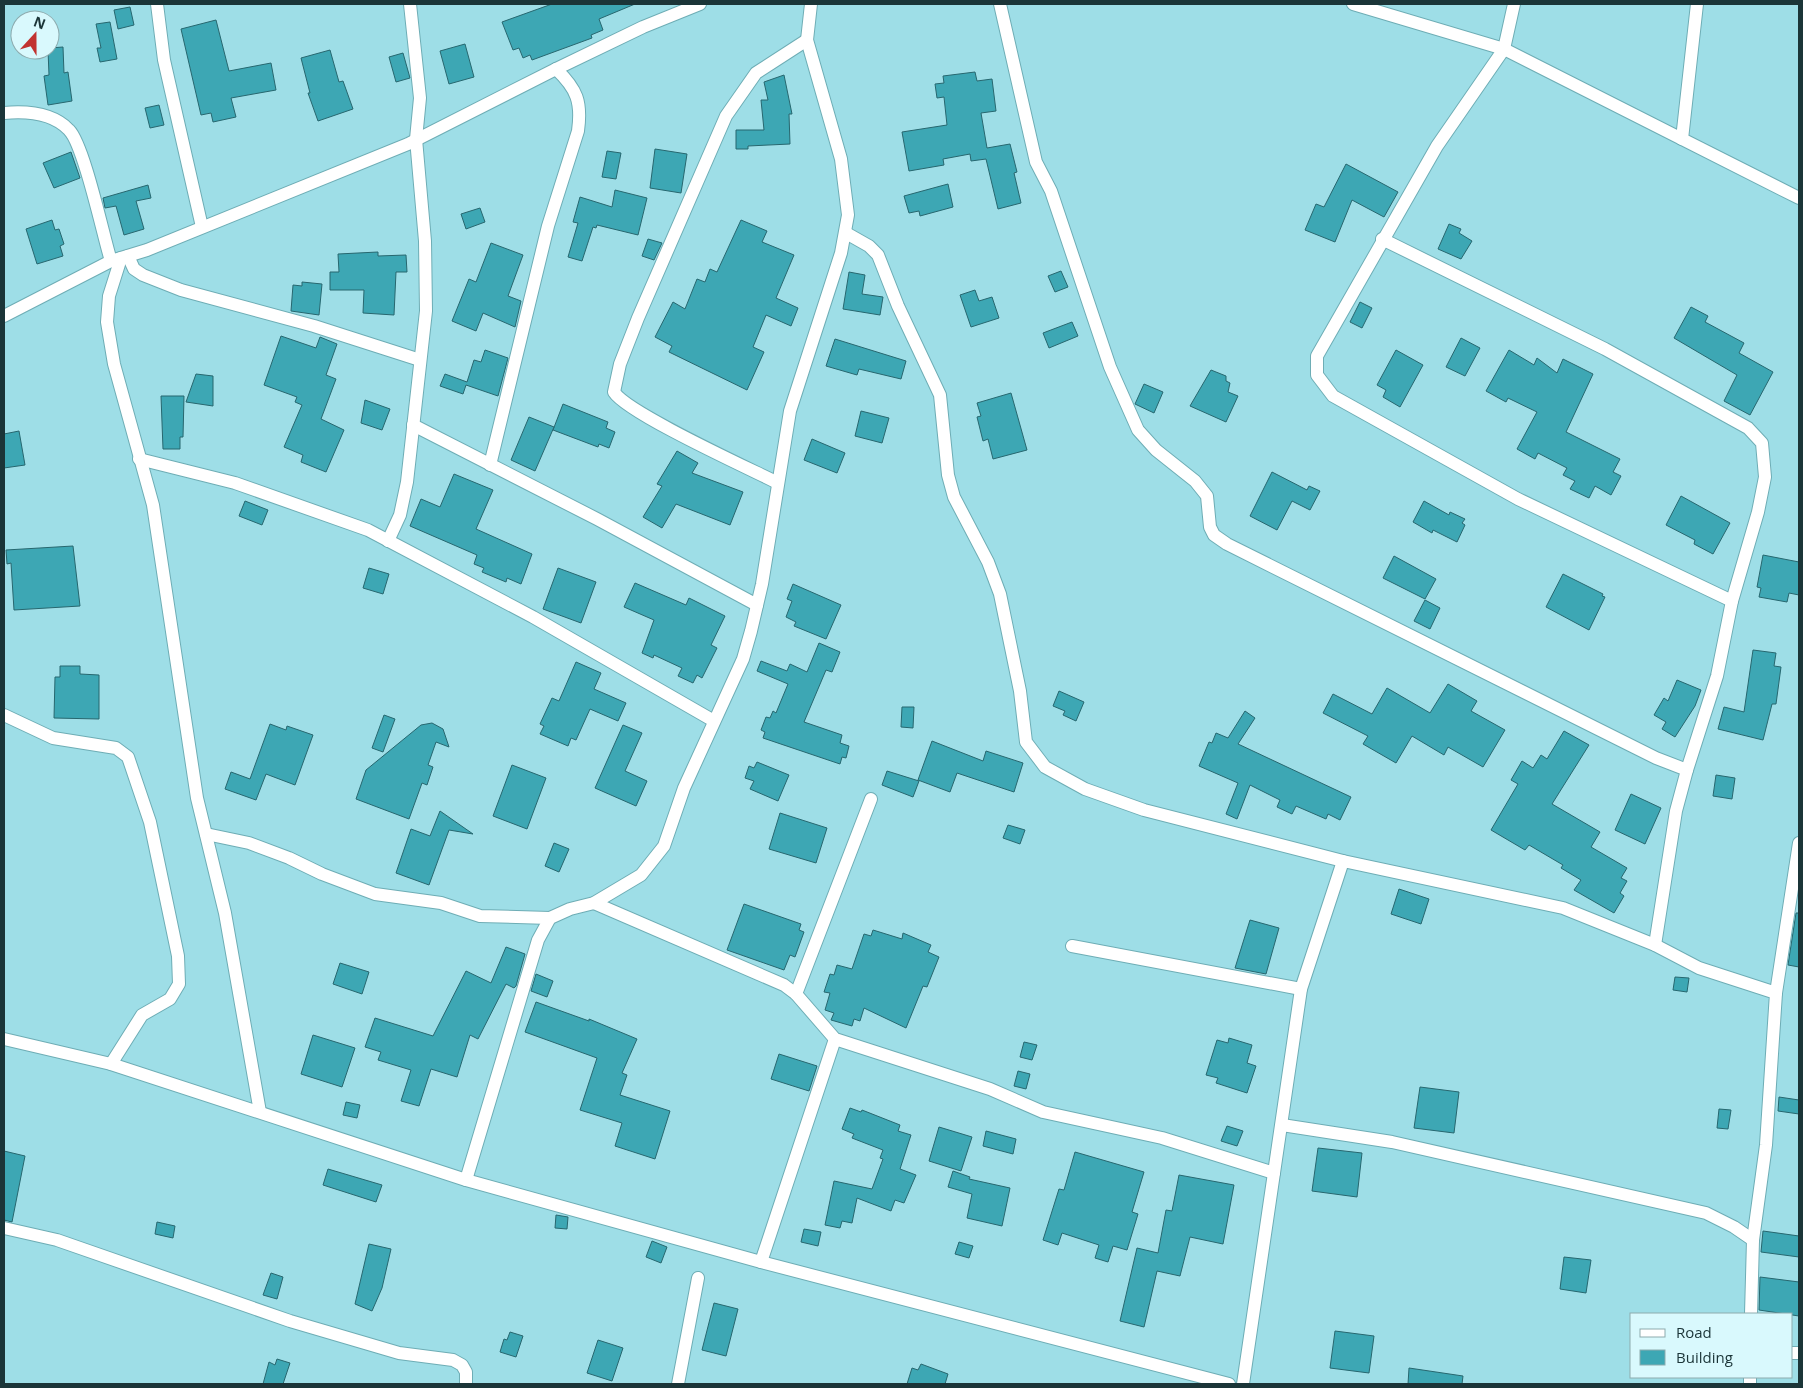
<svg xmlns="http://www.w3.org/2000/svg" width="1803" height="1388" font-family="'Open Sans',sans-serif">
  <rect width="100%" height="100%" fill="#9edee7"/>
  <g fill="#3da7b4" stroke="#27676f">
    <polygon points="552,4 635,4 599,19 603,30 591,35 592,38 532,60 530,55 523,58 519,48 513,50 502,22"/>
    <polygon points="130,7 134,25 118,29 114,10"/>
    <polygon points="216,20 229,71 271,63 276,90 231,98 236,117 213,122 211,113 201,115 181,29"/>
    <polygon points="110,22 117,59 100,62 97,48 101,48 96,24"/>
    <polygon points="465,44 474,77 449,84 440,51"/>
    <polygon points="63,47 64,73 68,72 72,101 48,105 44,76 49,75 48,50 50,48"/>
    <polygon points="330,50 339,82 343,81 353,109 318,121 308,93 310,93 301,58"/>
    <polygon points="403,53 410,78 396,82 389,57"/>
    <polygon points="975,72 977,81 992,79 996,111 981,113 987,148 1010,144 1017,172 1014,173 1021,203 998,209 986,159 971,161 970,154 943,159 944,165 909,171 902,132 947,125 944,97 937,98 935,84 944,83 943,76"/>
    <polygon points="784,75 792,114 789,114 790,144 748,146 748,149 736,149 736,130 764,130 761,100 768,100 764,82"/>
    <polygon points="159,105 164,125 150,128 145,108"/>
    <polygon points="655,149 687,154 681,193 650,188"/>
    <polygon points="607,151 621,153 616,179 602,177"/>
    <polygon points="71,152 80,178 54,188 43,163"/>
    <polygon points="1346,164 1398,192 1384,217 1352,200 1335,242 1305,230 1316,204 1324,207"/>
    <polygon points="948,184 953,207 920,216 919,211 909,213 904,196"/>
    <polygon points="148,185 151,198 136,201 144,229 124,235 116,206 105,208 103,198"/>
    <polygon points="615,190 647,198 638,235 597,225 596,228 593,227 582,261 568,257 578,223 573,222 580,197 612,207"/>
    <polygon points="480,208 485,222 466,229 461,214"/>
    <polygon points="52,220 55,230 59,229 64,244 60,246 63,256 37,264 26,229"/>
    <polygon points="741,220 767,231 762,242 794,255 776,298 798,308 791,326 766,315 753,347 764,352 747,390 669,352 672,346 655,337 673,302 685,309 697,279 705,282 710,269 717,272"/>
    <polygon points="1449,224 1461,229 1459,233 1472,241 1461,259 1438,249"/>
    <polygon points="648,239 662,243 654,260 642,256"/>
    <polygon points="491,243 523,255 508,296 521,301 515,327 483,313 476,331 452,321 469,279 476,282"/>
    <polygon points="378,252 378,256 406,255 407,272 396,272 394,315 363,313 364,290 330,290 330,272 339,272 338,254"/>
    <polygon points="1061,271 1068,287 1055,292 1048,276"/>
    <polygon points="849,272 865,275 862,294 883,297 880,315 843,309"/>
    <polygon points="302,282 322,284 319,315 291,311 293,285 302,286"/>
    <polygon points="975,290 979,301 992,297 999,318 971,327 960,295"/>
    <polygon points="1360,302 1372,308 1362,328 1350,322"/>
    <polygon points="1691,307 1708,316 1705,322 1744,343 1739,353 1773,372 1750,415 1724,401 1737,375 1674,338"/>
    <polygon points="1072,322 1078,336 1049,348 1043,333"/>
    <polygon points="281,336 316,348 320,337 337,344 326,375 336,379 321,419 344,430 326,472 301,462 303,455 284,447 302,405 295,402 297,397 264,385"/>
    <polygon points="1461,338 1480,348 1465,376 1446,367"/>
    <polygon points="835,339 906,361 901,379 859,369 857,375 826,366"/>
    <polygon points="485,350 508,358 498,396 466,385 463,394 440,386 445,374 467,382 474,360 481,362"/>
    <polygon points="1396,350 1423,365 1400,407 1383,397 1386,390 1377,385"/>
    <polygon points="1509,350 1534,365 1537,358 1557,373 1563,359 1593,374 1566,432 1620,459 1613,472 1621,476 1611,495 1595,486 1589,498 1570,489 1575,481 1563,475 1567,468 1538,453 1535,459 1517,449 1537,412 1508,398 1506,402 1486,391"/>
    <polygon points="1211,370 1226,376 1226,381 1230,383 1228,392 1238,396 1226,422 1190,406"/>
    <polygon points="196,374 213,376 213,406 186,402"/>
    <polygon points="1144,384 1163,392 1154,413 1135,404"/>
    <polygon points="1011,393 1027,450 993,459 988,439 983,441 977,417 981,416 977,403"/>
    <polygon points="161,396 184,396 183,437 180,437 180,449 163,449"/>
    <polygon points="365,400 390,409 382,430 361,423"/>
    <polygon points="563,404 608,422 606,428 615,432 609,448 599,444 598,447 553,430"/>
    <polygon points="861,411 889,418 882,443 855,436"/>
    <polygon points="529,417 554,427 535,471 511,460"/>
    <polygon points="19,431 25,465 4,468 4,434"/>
    <polygon points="812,439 845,453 837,473 804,460"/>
    <polygon points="677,451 698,463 692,473 743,492 730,525 676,504 662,528 643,517 662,486 657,484"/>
    <polygon points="1272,472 1307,490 1309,486 1320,491 1310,510 1292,501 1277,530 1250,516"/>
    <polygon points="454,474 493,490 476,529 532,554 521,584 507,578 506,582 482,572 484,568 474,564 477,555 410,526 421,499 440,507"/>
    <polygon points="1681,496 1730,523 1713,554 1694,544 1695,540 1666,525"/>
    <polygon points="245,501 268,510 262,525 239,516"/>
    <polygon points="1424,501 1449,515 1450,512 1465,519 1462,523 1465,525 1457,542 1433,530 1432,533 1413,522"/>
    <polygon points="73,546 80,606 14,610 11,563 7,564 6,550"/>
    <polygon points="1763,555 1799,562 1799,595 1789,593 1787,602 1759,597 1761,588 1757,587"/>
    <polygon points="1394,556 1436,579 1425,599 1383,578"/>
    <polygon points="369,568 389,574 383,594 363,588"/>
    <polygon points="558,568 596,582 581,623 543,609"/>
    <polygon points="1563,574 1603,594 1602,596 1605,597 1589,630 1546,607"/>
    <polygon points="635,583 686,605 689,598 725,616 711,645 717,648 702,678 697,675 693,683 678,676 682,668 654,655 653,658 642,653 654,620 624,607"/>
    <polygon points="793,584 841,605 826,639 794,626 796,622 786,617 792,601 787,599"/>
    <polygon points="1425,600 1440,608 1430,629 1414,621"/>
    <polygon points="819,643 840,652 832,672 826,670 804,722 842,735 840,743 849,746 846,758 842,757 840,764 763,738 765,732 761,730 766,717 770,718 773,711 776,713 788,684 757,671 761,661 787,671 790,664 807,672"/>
    <polygon points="1753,650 1776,653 1774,666 1781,667 1776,704 1772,704 1763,740 1718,729 1724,707 1744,712"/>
    <polygon points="576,662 601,673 594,689 626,703 618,721 590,709 576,740 571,738 568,746 540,734 544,726 540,724 552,698 559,701"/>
    <polygon points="60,666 80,666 80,674 99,675 99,719 54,718 55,677 60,677"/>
    <polygon points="1677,680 1701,690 1695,706 1675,737 1662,729 1666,722 1654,715 1664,698 1668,701"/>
    <polygon points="1448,684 1477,701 1471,711 1505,730 1483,767 1448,747 1444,755 1412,736 1396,763 1363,744 1368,736 1323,713 1333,694 1372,714 1387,688 1430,713"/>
    <polygon points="1059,691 1084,702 1076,721 1063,715 1065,711 1053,706"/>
    <polygon points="902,707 914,707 913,728 901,727"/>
    <polygon points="1245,711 1255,718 1238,744 1351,797 1340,820 1328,814 1326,819 1296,806 1292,814 1277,807 1280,800 1250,785 1237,819 1226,814 1238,783 1199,766 1209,742 1212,743 1216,733 1228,738"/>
    <polygon points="384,715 395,719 383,752 372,748"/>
    <polygon points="432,723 443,729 449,747 436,742 428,765 433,767 427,785 422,783 409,819 356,799 366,770 421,725"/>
    <polygon points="270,724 286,730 287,726 313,735 295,785 266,774 256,800 225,789 231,772 250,779"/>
    <polygon points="623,725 642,733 625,771 647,781 636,806 595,788"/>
    <polygon points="1564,731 1589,745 1552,804 1600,832 1591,847 1627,868 1621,878 1627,881 1620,893 1624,896 1614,913 1574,890 1581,880 1561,868 1563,865 1529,845 1525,850 1491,830 1518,784 1511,780 1522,761 1533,768 1541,755 1547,759"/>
    <polygon points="932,741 983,761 986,751 1023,763 1014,792 957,773 950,792 918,780"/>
    <polygon points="757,762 789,775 778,801 750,789 754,781 745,778 749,766 754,768"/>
    <polygon points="512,765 546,778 527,829 493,816"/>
    <polygon points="887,771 919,781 913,797 882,785"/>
    <polygon points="1716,775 1735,778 1732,799 1713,796"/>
    <polygon points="1631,794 1661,808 1645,844 1615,830"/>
    <polygon points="440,811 473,834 449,830 429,885 396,873 411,829 430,836"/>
    <polygon points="780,813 827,828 816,863 769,849"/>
    <polygon points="1008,825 1025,830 1020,844 1003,838"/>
    <polygon points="554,843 569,849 559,872 545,866"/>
    <polygon points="1399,889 1429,899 1421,924 1391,914"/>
    <polygon points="744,904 801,924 799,930 804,932 795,957 790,955 784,970 727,950"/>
    <polygon points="1796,913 1799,913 1799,967 1788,965"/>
    <polygon points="1250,920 1279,928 1266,974 1235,968"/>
    <polygon points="873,930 902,939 903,933 931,945 928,952 939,957 927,987 923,986 906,1028 864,1008 860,1021 854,1019 852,1026 831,1020 834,1013 825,1010 830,993 824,992 830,974 834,975 837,965 852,969 864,934 871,936"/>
    <polygon points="506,947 525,954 516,986 514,988 506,984 478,1039 470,1035 457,1077 431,1069 419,1106 401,1101 411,1070 378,1060 381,1052 365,1047 375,1018 433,1036 466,971 491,983"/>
    <polygon points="340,963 369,972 362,994 333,984"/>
    <polygon points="536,974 553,981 547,997 531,991"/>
    <polygon points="1675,977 1689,978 1687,992 1673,990"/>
    <polygon points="536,1002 589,1021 589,1019 637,1039 622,1073 627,1075 620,1095 670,1111 655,1159 615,1146 622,1123 580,1110 597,1058 525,1032"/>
    <polygon points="313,1035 355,1048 342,1087 301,1074"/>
    <polygon points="1229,1038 1252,1045 1247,1063 1256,1066 1247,1093 1216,1083 1218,1078 1206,1075 1217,1040 1228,1043"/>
    <polygon points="1024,1042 1037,1045 1032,1060 1020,1057"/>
    <polygon points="779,1054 817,1066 809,1091 771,1079"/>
    <polygon points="1018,1071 1030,1074 1026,1089 1014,1086"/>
    <polygon points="1420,1087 1459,1092 1454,1133 1414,1128"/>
    <polygon points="1779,1097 1799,1100 1799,1114 1778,1111"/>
    <polygon points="346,1102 360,1105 357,1118 343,1115"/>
    <polygon points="850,1108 861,1112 862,1110 900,1125 898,1131 911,1135 900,1169 916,1175 904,1203 895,1200 891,1211 857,1198 852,1223 842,1221 840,1228 825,1225 834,1181 872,1189 883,1159 880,1158 883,1150 852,1138 854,1134 842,1129"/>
    <polygon points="1719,1109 1731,1110 1728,1129 1717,1128"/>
    <polygon points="1227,1126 1243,1131 1237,1146 1221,1141"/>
    <polygon points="939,1127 972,1137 961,1171 929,1161"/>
    <polygon points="986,1131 1016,1139 1013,1154 983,1146"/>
    <polygon points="1318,1148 1362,1153 1357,1197 1312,1191"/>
    <polygon points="4,1151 25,1156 12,1222 4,1220"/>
    <polygon points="1075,1152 1144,1172 1132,1212 1138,1214 1127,1250 1113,1246 1108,1262 1095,1258 1099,1245 1062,1233 1058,1245 1043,1240 1059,1189 1064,1190"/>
    <polygon points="328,1169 382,1185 376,1202 323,1185"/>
    <polygon points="953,1171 970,1177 969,1179 1010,1188 1002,1226 967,1218 972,1194 948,1187"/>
    <polygon points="1179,1175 1234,1185 1223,1244 1190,1237 1180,1276 1157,1271 1144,1327 1120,1321 1137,1248 1158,1253 1166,1210 1172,1211"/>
    <polygon points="556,1215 568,1217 567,1229 555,1228"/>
    <polygon points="157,1222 175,1226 173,1238 155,1234"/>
    <polygon points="804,1229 821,1232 818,1246 801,1242"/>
    <polygon points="1763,1231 1799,1236 1799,1257 1761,1252"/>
    <polygon points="652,1241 667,1247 661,1263 646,1257"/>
    <polygon points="959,1242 973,1246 969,1258 955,1254"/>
    <polygon points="369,1244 391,1249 382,1288 372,1311 355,1304"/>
    <polygon points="1564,1257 1591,1260 1586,1293 1560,1289"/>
    <polygon points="271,1273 283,1277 277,1299 263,1295"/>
    <polygon points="1760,1277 1799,1282 1799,1316 1759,1310"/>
    <polygon points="714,1303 738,1309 726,1356 702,1350"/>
    <polygon points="1335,1331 1374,1336 1369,1373 1330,1368"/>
    <polygon points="510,1332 523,1336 516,1357 500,1352 504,1339 507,1340"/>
    <polygon points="598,1340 623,1348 612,1381 587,1373"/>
    <polygon points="277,1359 290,1363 283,1384 263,1384 269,1362 275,1365"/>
    <polygon points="921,1364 948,1374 945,1384 907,1384 912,1368 918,1370"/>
    <polygon points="1409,1368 1463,1376 1462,1384 1408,1384"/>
  </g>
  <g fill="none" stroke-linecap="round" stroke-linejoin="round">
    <g stroke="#6eadb5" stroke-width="14">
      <g id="street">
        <polyline points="157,4 164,60 202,227"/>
        <polyline points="1000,4 1036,162 1051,191 1110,367 1138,430 1156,450 1195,481 1207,496 1210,527 1214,535 1227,544 1656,758 1687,770 1676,811 1655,945"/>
        <polyline points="1353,4 1504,49 1682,139"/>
        <polyline points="1514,4 1504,49 1437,146 1317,356 1317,375 1333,396 1518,499 1732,601"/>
        <polyline points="1697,4 1682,139 1799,198"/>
        <path d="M4,113c22,-2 48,-1 65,17 15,15 34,105 42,131"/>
        <polyline points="846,233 869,246 878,255 898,306 940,395 948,475 954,497 988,562 1000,594 1020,691 1026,742 1045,767 1085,789 1144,810 1343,861"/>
        <polyline points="1382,239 1605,349 1748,428 1762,443 1765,477 1758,512 1732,601 1717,676 1687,770"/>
        <polyline points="128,256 134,269 143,275 181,290 314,326 420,360"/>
        <polyline points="121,258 109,296 107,322 114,364 153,505 197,798 225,913 260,1112"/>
        <polyline points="4,316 111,261 147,250 408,144 556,69 643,27 700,4"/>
        <polyline points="413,425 597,519 757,605"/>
        <polyline points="139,459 235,483 368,530 533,617 714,721"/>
        <path d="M490,465l58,-239 30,-95c4,-29 -1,-42 -22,-62"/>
        <path d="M778,483c-30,-15 -151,-70 -164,-91l6,-28 18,-46 88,-202 30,-43 51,-33"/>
        <polyline points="388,541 400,515 407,482 426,311 425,241 416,139 420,98 410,4"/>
        <polyline points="4,715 53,738 116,748 128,757 150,822 178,956 179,984 170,999 142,1015 111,1064"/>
        <polyline points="206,834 249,843 289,858 322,874 375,894 441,903 480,916 550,918"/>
        <polyline points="594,903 784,985 796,994 835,1039 990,1089 1043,1112 1162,1138 1274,1173"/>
        <polyline points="1072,946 1301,989"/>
        <polyline points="1776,993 1799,843"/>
        <polyline points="796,994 871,799"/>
        <polyline points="4,1039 111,1064 466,1180 761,1262 1229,1384"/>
        <polyline points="1282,1125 1392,1142 1706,1213 1734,1227 1753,1240"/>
        <polyline points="466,1180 538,940 550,918 570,909 594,903 641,875 664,846 684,788 743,659 751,631 762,584 790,411 841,253 848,215 841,159 807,40 811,4"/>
        <polyline points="4,1228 57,1240 290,1321 399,1353 453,1360 462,1365 466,1372 466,1384"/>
        <polyline points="761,1262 835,1039"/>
        <polyline points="1792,1353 1799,1353"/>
        <polyline points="1750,1377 1750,1384"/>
        <polyline points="678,1384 698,1278"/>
        <polyline points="1243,1384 1301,989 1343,861 1563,908 1655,945 1699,968 1776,993 1766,1145 1753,1240 1751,1314"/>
      </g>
    </g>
    <use href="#street" stroke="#fff" stroke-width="12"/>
  </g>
  <rect width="1803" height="1388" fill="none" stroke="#1b3538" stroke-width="10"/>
  <rect x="1630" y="1313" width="162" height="65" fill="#d9f9fd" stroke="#8dabae"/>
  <rect x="1640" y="1329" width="25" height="8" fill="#ffffff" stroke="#8dabae"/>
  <text x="1676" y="1338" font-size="15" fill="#1b3538">Road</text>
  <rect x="1640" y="1350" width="25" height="15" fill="#3da7b4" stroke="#8dabae"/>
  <text x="1676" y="1363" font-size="15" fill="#1b3538">Building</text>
  <g transform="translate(35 35) rotate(21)"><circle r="24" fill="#d9f9fd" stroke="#8dabae"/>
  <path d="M0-4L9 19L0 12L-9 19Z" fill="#c13330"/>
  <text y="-8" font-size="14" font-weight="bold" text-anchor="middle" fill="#1b3538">N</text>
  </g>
</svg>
